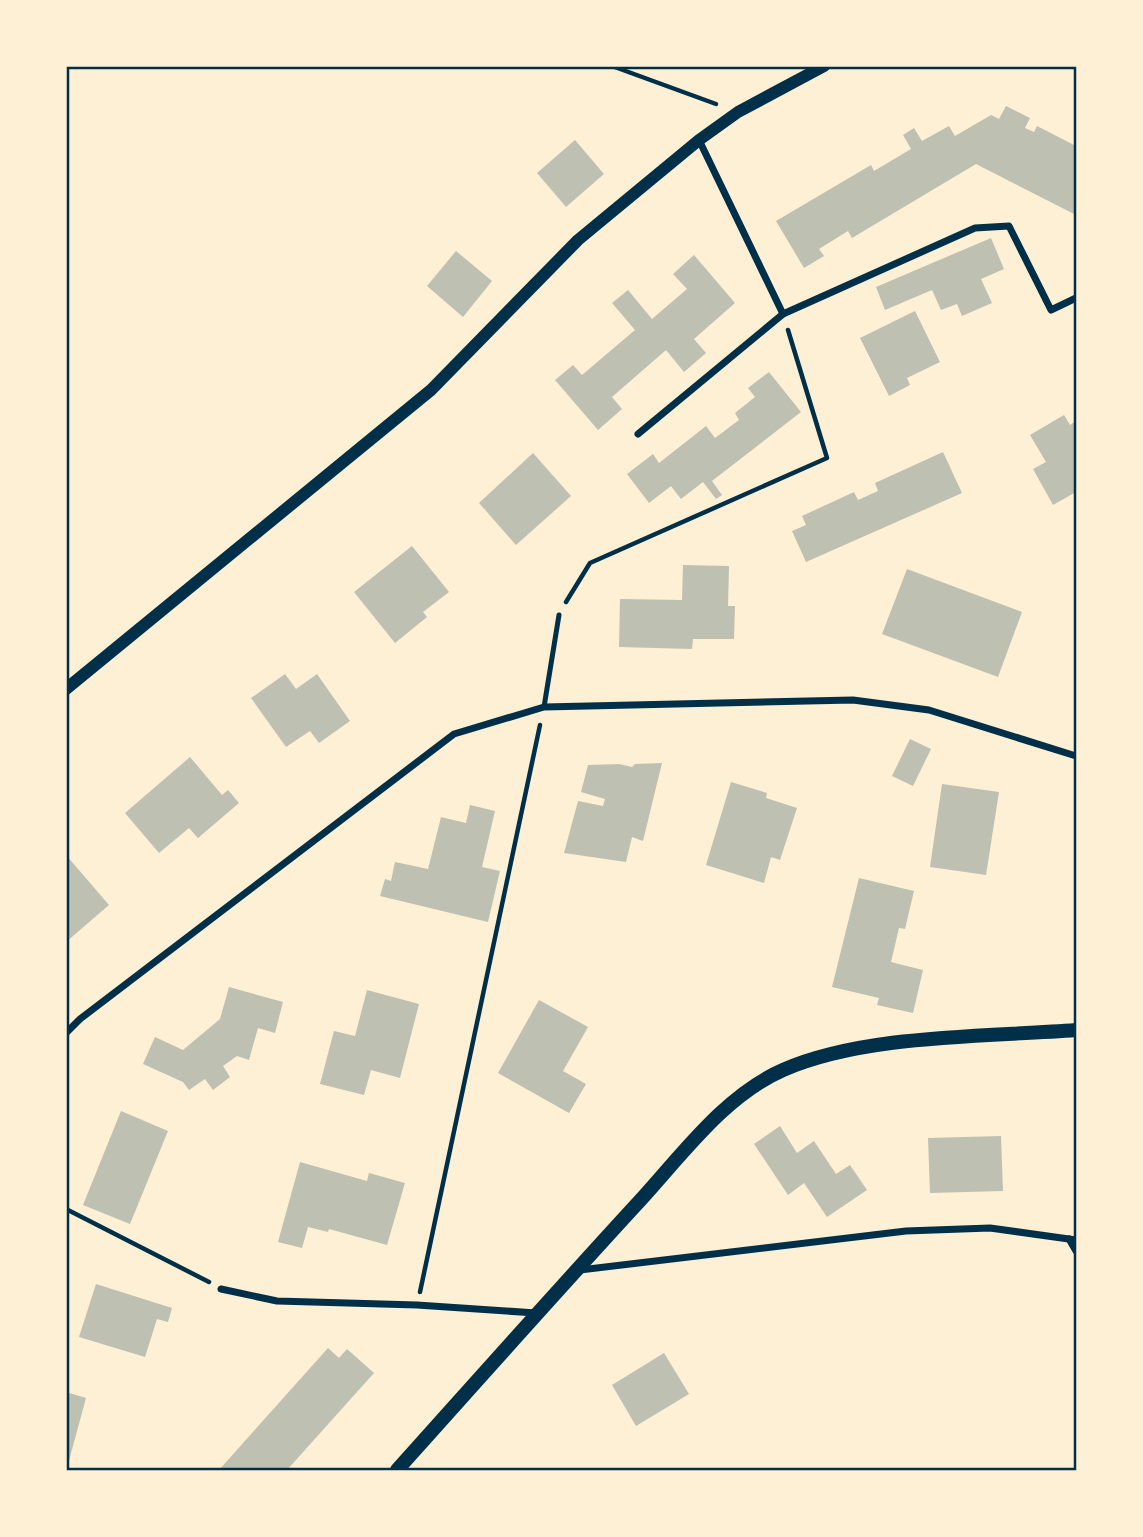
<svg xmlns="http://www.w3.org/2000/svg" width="1143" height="1537" font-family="'Golos Text',sans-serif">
  <rect width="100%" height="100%" fill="#fdf0d5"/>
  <g fill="#bec0b2">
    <polygon points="1006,106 1030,118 1025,128 1034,132 1037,126 1076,146 1076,215 976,164 852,238 848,231 819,249 824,256 804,268 776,221 871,165 874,171 911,149 903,135 914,128 922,141 949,126 955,136 991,115 999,119"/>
    <polygon points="575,140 604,174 566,207 537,173"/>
    <polygon points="991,238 1004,269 981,279 992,303 962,316 957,304 941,310 932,290 885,310 876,287"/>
    <polygon points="456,251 492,281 463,317 427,286"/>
    <polygon points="694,255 735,303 694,339 706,353 684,372 666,350 612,397 622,409 598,430 555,380 573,365 582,375 635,330 612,303 628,290 652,319 687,289 673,274"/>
    <polygon points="915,311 940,362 907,378 910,385 889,396 860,338"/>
    <polygon points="769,372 801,412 712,481 722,495 716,499 703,482 681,499 671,486 649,503 627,474 653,454 659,463 706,426 715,438 739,420 735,413 755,397 748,388"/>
    <polygon points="1064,415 1070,425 1076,421 1076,492 1053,505 1033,469 1046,462 1030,435"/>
    <polygon points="943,452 962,493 806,562 792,531 806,525 802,516 854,492 858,500 878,491 875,483"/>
    <polygon points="533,453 571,496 516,545 479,503"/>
    <polygon points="412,546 449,592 423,612 427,617 395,643 354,592"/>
    <polygon points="683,565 729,566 728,606 735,606 734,639 693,639 692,649 619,647 620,599 682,600"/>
    <polygon points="907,569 1022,612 998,677 882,634"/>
    <polygon points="285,674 296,689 317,674 350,721 319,743 310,731 286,747 251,698"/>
    <polygon points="910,739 931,749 913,786 892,776"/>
    <polygon points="190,757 222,795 228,790 239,803 198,838 189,828 159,853 125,813"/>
    <polygon points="662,763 643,841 632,837 626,862 564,853 578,801 603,806 605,799 581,792 588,765 619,764 632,767 635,764"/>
    <polygon points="731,782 767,793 766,798 797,808 780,860 771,857 764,883 706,865"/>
    <polygon points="942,784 999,792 986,875 930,867"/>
    <polygon points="470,805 495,811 482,867 500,871 488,922 380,896 385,879 391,881 395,862 428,869 441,817 466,823"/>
    <polygon points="66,855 109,905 66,942"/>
    <polygon points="859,878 914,891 905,929 899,928 891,962 923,970 913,1013 877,1005 879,998 832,987"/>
    <polygon points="229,987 283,1002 275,1033 258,1028 249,1060 237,1056 223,1066 230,1077 213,1090 205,1079 189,1090 183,1082 143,1064 155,1037 183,1050 220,1019"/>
    <polygon points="367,990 419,1004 400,1078 371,1070 364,1095 320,1084 334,1031 355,1036"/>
    <polygon points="539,1000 588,1027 563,1071 586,1084 569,1113 498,1073"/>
    <polygon points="121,1111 168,1131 130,1224 83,1205"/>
    <polygon points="780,1126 797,1153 814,1141 836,1174 850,1165 867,1190 827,1217 804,1183 788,1195 754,1144"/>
    <polygon points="1001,1136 1003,1191 930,1193 928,1138"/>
    <polygon points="300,1162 367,1181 369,1173 405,1183 387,1245 329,1229 328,1232 308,1227 302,1248 278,1242"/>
    <polygon points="96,1284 172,1308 168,1322 157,1319 145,1357 79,1337"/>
    <polygon points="328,1348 339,1358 347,1349 374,1373 287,1470 219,1470"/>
    <polygon points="664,1353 689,1394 636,1426 612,1385"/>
    <polygon points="66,1392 86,1398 67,1468 66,1468"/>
  </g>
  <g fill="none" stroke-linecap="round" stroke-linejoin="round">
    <g stroke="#003049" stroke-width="4.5">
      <polyline points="612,66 716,104"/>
      <polyline points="566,602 590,563 827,458 788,330"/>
      <polyline points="66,1209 209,1282"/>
      <polyline points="420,1292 540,725"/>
    </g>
    <polyline stroke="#003049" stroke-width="5" points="544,707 559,615"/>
    <g stroke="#003049" stroke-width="7">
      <polyline points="699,140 783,314"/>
      <polyline points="638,434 783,314 975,228 1009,226 1051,310 1076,298"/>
      <polyline points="66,1033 80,1019 454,734 544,707 853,700 929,710 1076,756"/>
      <polyline points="1069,1239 1076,1251"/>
      <polyline points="580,1270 906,1231 990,1228 1076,1240"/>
      <polyline points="221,1289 277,1301 417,1305 536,1313"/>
    </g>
    <polyline stroke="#003049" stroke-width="12" points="66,689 431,390 578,240 699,140 738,112 824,66"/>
    <path stroke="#003049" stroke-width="14" d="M397,1470c79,-88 158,-177 238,-264 44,-47 88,-110 148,-136 82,-36 204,-33 293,-40"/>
  </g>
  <rect width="1143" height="1537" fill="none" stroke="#fdf0d5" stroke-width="136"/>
  <rect x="68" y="68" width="1007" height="1401" fill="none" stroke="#003049" stroke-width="2.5"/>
</svg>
